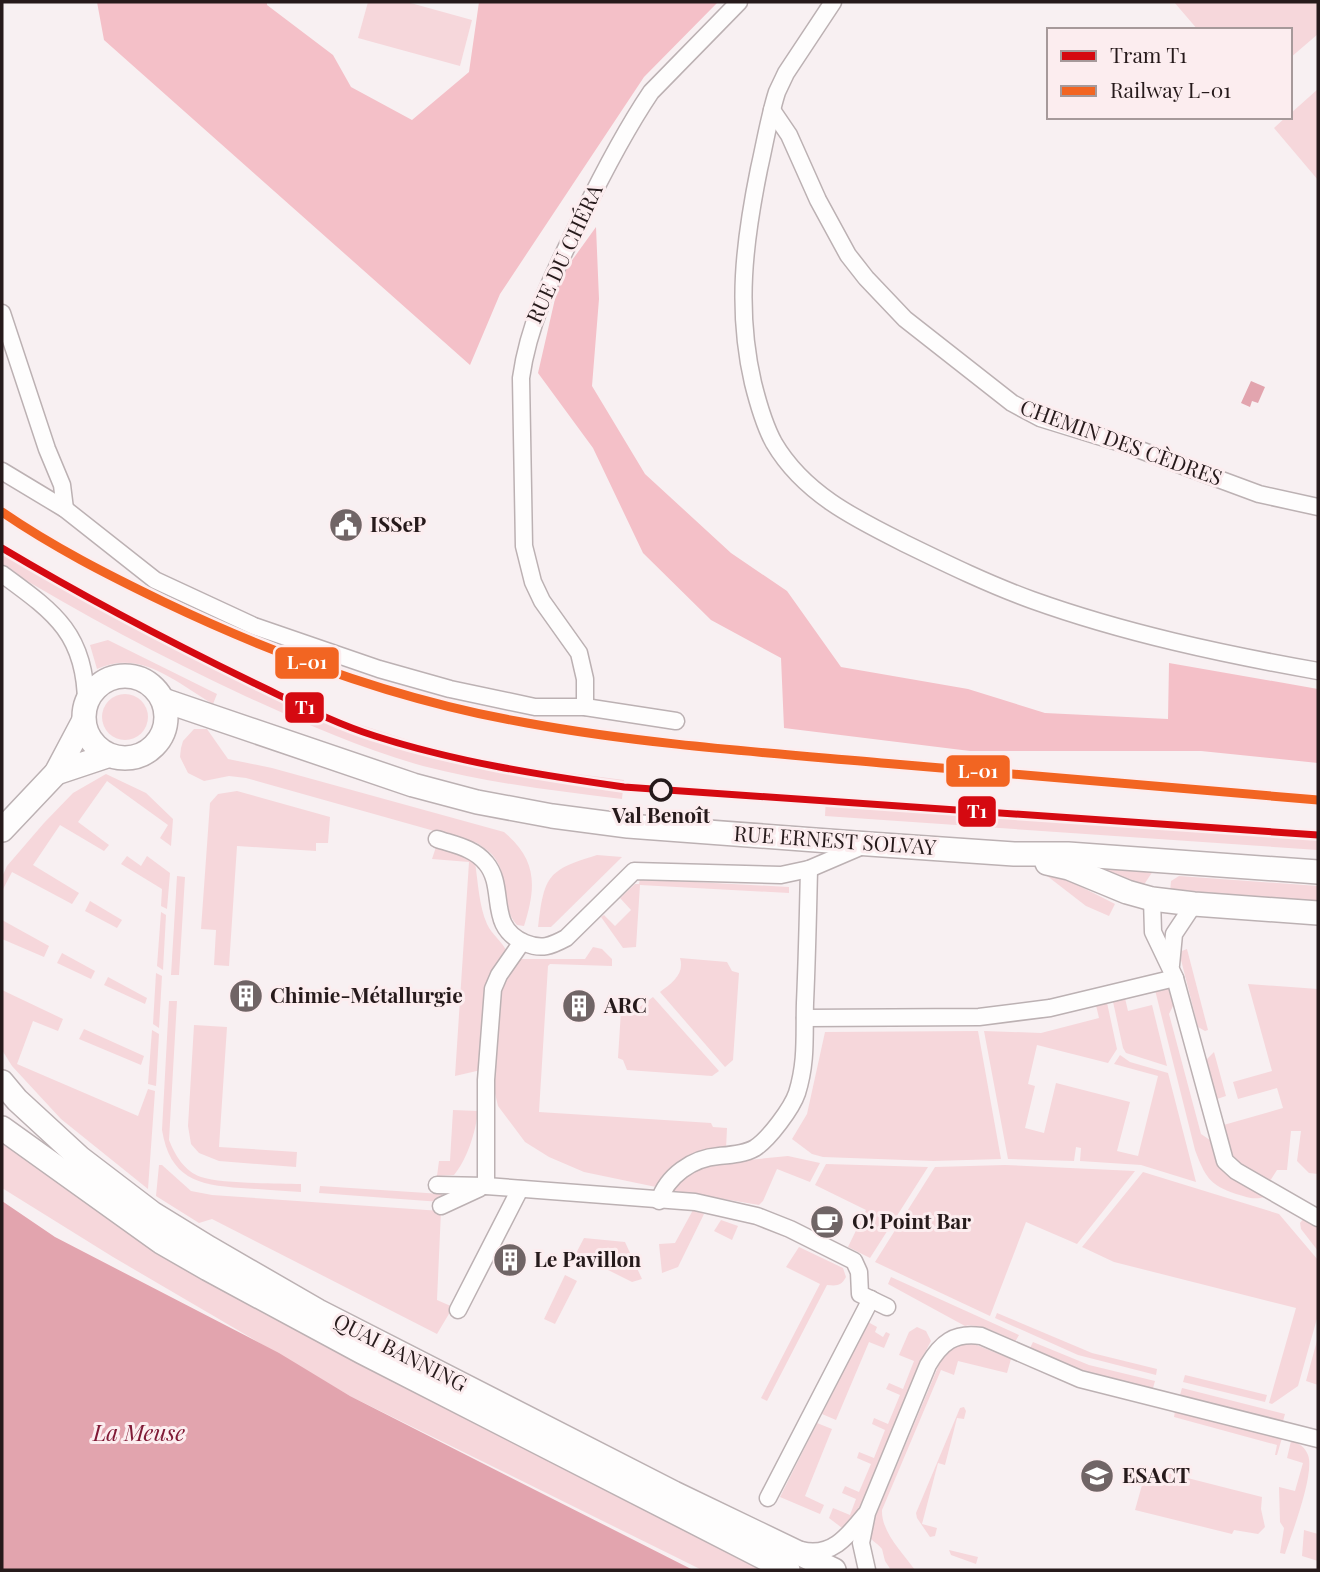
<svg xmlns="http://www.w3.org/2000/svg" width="1320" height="1572" font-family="'Playfair Display',serif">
  <rect width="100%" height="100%" fill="#f8f0f2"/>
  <g fill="#f6d7db">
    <polygon points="368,2 407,2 472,20 460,66 358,38"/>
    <polygon points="1174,2 1318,2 1318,34 1290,58 1290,30 1198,30"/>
    <polygon points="1318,89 1318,180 1274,128 1286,117 1290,117 1290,114"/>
    <path d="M2,543l77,47 104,55 159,74 85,27 87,20 110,14 -2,19c-67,-8 -133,-16 -199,-33 -62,-17 -119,-43 -178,-70 -83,-39 -164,-82 -243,-130z"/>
    <path d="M108,640l109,54 -4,10c-38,-22 -72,-55 -116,-35l-7,-24z"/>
    <circle cx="125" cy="717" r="23"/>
    <path d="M194,729h13l21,30 44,9 232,64c34,28 32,56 20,94l-7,-1c-17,-18 -7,-48 -23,-68 -4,-6 -12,-10 -17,-14l-231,-65 -17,-2 -25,5 -16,-8 -8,-16 1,-9 2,-7z"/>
    <polygon points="106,774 146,793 173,819 171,846 160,838 168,825 107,781 78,822 109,845 104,851 60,825 33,865 79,893 72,904 12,872 2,891 2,877 7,866 44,823 73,793"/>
    <polygon points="237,791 330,817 328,843 316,843 316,851 237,846 229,966 214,965 216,930 201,929 210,803 218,794"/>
    <polygon points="826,796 1318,830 1318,850 825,816"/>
    <path d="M436,847l33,9 6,6c3,20 4,44 12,62 5,11 15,17 20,28l-26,118 -26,6 14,-214 -37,-3z"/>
    <path d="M597,855l25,2 -71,70h-13c6,-52 10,-57 59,-72z"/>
    <polygon points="127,856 141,866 147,856 170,873 167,909 161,906 162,889 121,864"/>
    <polygon points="1084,861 1155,868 1143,886 1138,888"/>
    <polygon points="1042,872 1052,872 1115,904 1109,916 1086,906"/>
    <polygon points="177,876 185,877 179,975 171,975"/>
    <polygon points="1179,876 1318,886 1318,908 1170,892 1171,881"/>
    <polygon points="640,879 789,887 789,893 640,885 636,947 623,948 601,917 604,915 615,926 631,910 620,898 635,884 639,884"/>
    <polygon points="90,901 122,920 117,928 85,911"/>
    <polygon points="161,912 166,915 163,970 157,966"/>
    <polygon points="2,920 49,946 44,957 2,939"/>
    <path d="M593,947l9,2 10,10v7l-62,-2 -2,2 -9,146 172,11 2,4 14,1 -1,21c-28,0 -56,14 -70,38l-72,-15 -35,-15 -24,-15 -27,-36 -6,-25 6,-88 5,-13 16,-21h66z"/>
    <polygon points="1187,949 1208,1030 1205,1031 1198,1027 1179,952"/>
    <polygon points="62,953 95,971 91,979 57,963"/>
    <path d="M680,958l47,4 5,9 7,2 -6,87 -8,7 -65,-75c12,-9 25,-18 20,-34z"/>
    <polygon points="156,973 162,976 159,1028 153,1024"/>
    <polygon points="108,977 147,998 145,1004 104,985"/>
    <path d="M1168,982l6,22 -5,10 32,120 9,6 10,24 45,30v3c-12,3 -18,0 -29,-3 -27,-9 -31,-18 -41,-44l-41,-164z"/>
    <polygon points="1248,984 1318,989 1318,1174 1309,1173 1297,1161 1301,1131 1291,1131 1287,1170 1277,1170 1268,1184 1230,1157 1220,1126 1283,1108 1277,1088 1238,1099 1233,1082 1272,1071"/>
    <polygon points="2,990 63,1019 58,1031 33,1021 17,1064 138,1116 148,1089 155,1091 148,1189 61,1119 12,1066 2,1050"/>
    <polygon points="1124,994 1128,1011 1152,1005 1167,1066 1126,1053 1123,1048 1112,997"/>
    <polygon points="653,997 719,1071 712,1076 627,1070 623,1060 618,1058 621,1011 630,1014"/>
    <polygon points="1106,998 1117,1049 1108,1063 1037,1045 1028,1084 1035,1086 1025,1128 1044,1133 1056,1083 1130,1102 1117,1151 1138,1156 1158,1076 1114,1064 1120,1055 1130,1062 1168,1073 1196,1182 1141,1165 1080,1161 1081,1148 1076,1147 1074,1161 1008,1159 984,1031 1041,1033 1099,1018 1095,1001"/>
    <path d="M169,1001h8l-8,139c6,15 15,31 32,37 21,7 75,6 100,7v8c-20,-1 -40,-3 -60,-4 -44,-3 -71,-10 -79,-58z"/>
    <polygon points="194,1025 227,1027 219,1147 297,1152 296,1167 219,1161 199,1153 191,1144 188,1126"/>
    <polygon points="84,1029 144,1056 141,1065 79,1039"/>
    <polygon points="152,1030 159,1034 156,1086 148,1084"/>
    <polygon points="978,1031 1001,1159 933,1161 823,1157 812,1154 792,1139 807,1114 825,1032"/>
    <polygon points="1214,1052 1226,1096 1217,1099 1206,1060"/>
    <path d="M453,1110l25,1c-2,20 -11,49 -24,64l-17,1 2,-15h11z"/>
    <polygon points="2,1142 39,1170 174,1260 767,1570 702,1570 350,1396 113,1257 2,1188"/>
    <polygon points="788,1156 820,1163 810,1182 777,1169 763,1201 759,1205 670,1190 691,1172 718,1163"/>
    <polygon points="826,1164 928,1167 870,1258 848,1247 866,1210 815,1185"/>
    <polygon points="159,1165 162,1165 191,1191 212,1195 441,1211 437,1300 453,1307 437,1334 212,1219 199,1223 156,1196"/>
    <polygon points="1005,1165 1135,1171 1077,1244 1026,1222 990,1316 875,1262 935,1167"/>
    <polygon points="1143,1172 1279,1214 1318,1260 1318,1315 1298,1386 1272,1404 1269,1403 1296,1308 1114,1262 1082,1247"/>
    <polygon points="320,1186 442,1194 441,1202 319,1193"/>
    <polygon points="693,1210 704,1214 678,1267 662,1273 659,1244 675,1243"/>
    <polygon points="1304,1218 1318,1226 1318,1251 1301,1229 1300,1223"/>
    <polygon points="721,1220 738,1226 732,1240 714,1231"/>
    <polygon points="584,1238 625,1242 642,1279 632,1282 588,1260 583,1269 571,1263"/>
    <path d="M799,1247l44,21 3,9c-5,9 -9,9 -19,8l-60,116 -6,-3 59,-114 -34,-17z"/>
    <polygon points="565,1275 577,1281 555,1324 544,1319"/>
    <path d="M891,1277l128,58 -4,7c-14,-7 -33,-19 -50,-16l-77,-42z"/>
    <polygon points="997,1313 1092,1353 1157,1369 1156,1375 1078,1355 995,1318"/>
    <polygon points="868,1322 877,1327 875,1332 883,1337 886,1332 890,1334 884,1348 869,1342 836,1420 822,1414"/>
    <polygon points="917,1327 926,1331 931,1341 920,1362 857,1514 846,1531 829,1518 833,1508 850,1515 856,1499 842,1493 845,1486 859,1492 871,1464 857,1458 859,1452 874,1458 885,1430 872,1424 874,1418 888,1424 900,1395 886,1389 889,1383 903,1389 914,1361 899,1355 909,1332"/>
    <polygon points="1318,1337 1318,1385 1306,1381"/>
    <polygon points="1033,1342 1089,1365 1155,1381 1153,1388 1087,1372 1030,1348"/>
    <path d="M972,1343l39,16 -4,14 -49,-12 -4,14 -13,-5 -59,140c-1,22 21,43 33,60h-24l-6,-9 -3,-12c-7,-9 -15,-7 -11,-22l72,-172 16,-10z"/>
    <polygon points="1185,1375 1267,1395 1265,1402 1183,1382"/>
    <polygon points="1182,1388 1285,1414 1283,1421 1180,1395"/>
    <polygon points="964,1407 966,1411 964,1419 957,1418 945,1465 938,1463 922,1524 937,1528 935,1536 930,1537 917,1518 916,1513 960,1408"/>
    <polygon points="1175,1411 1282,1438 1277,1455 1275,1455 1277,1445 1174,1417"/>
    <polygon points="817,1423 832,1429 805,1496 824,1505 820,1514 780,1497"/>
    <path d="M1291,1441c8,2 14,6 17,14 7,18 -16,78 -23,99l-5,-1 4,-25 -4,-6 -1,-35 16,4 8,-28 -16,-5z"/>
    <polygon points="1160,1471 1262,1497 1261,1509 1265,1527 1258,1534 1234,1530 1232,1534 1135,1510 1144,1478"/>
    <polygon points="1304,1530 1318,1534 1318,1561 1302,1556"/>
    <polygon points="949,1550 978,1557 976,1564 951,1555"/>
  </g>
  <g fill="#f4c0c8">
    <polygon points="97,2 267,2 267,5 333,55 351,87 412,120 469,72 479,2 718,2 644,77 500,294 470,365 104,40"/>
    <polygon points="596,227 599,299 592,386 645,474 731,553 787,591 841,667 968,689 1045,713 1168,719 1169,663 1318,689 1318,763 1201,751 970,751 784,728 781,658 711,620 643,553 593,448 538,373 560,277"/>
  </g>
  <g fill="#e2a4ae">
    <polygon points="1251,381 1265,387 1258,403 1252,401 1250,407 1241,403"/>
    <polygon points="2,1201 55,1237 279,1353 350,1396 693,1570 2,1570"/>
  </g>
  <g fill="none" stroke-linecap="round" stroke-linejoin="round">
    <g stroke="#bcb1b3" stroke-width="19">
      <g id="street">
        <path d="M833,2l-47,71 -9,19c-8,25 -12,51 -18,77 -15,74 -23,140 -6,214 5,20 11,42 21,60 30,51 82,76 132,101 41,20 82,40 126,56 92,33 190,54 286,71"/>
        <polyline points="772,110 789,135 818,200 848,255 866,278 905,319 1012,403 1040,418 1124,444 1259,494 1318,507"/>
        <polyline points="2,313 47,449 62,485 65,509"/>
        <polyline points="2,471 65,509 155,580 254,626 379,669 450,689 535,707 585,707 676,721"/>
        <path d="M2,574c52,38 84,60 84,130"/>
        <path d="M585,707v-28l-6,-26 -37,-52 -9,-19 -9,-36 -3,-168c8,-58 34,-107 60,-160 21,-43 43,-86 70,-126l88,-90"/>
        <path d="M437,839c18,6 37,9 49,24 21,25 0,64 39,80 17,7 26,3 41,-5l68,-67 147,4 28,-6 56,-24"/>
        <polyline points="1152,899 1153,932 1175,978 1225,1161 1236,1171 1318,1218"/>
        <polyline points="1171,965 1174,934 1194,904"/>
        <polyline points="805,1018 979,1017 1050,1008 1175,978"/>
        <polyline points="437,1185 486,1186 695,1202 757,1216 790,1229 854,1261 859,1272 860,1294 887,1307"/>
        <polyline points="486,1186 486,1080 493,989 499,975 522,942"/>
        <path d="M659,1201c8,-25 33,-43 60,-45 11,-1 26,-2 36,-8 14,-9 37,-40 42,-55 10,-32 7,-58 8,-90 2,-45 3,-89 4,-134"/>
        <polyline points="441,1206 480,1188"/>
        <polyline points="458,1310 520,1189"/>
        <polyline points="768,1498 871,1299"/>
        <path d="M801,1550c30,8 47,-14 64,-35"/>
        <path d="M867,1570l-6,-27 6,-30 61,-148c13,-22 26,-33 53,-29l99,43 238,60"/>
      </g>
    </g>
    <g stroke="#bcb1b3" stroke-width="26">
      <g id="secondary">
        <circle cx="125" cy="717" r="41"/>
        <polyline points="163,700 413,785 477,802 552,816 628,826 869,844 1014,854 1068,854 1318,872"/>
        <polyline points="56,773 107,756"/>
        <polyline points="2,830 56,773 83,722"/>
        <polyline points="1047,863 1069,868 1127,892 1152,899 1194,904 1318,913"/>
        <polyline points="2,1082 17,1100 80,1158 152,1213 209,1248 318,1311 674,1493 834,1570"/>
        <polyline points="2,1128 161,1242 208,1269 362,1352 788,1570"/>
      </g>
    </g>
    <use href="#street" stroke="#fefdfd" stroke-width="16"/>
    <use href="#secondary" stroke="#fefdfd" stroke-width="23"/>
    <g stroke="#fcedef" stroke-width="14">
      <path id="rail-1" d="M2,512c51,35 106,63 162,90 115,55 236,99 363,121 121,22 245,30 367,41 142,12 283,24 424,36"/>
    </g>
    <use href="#rail-1" stroke="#f26522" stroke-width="9"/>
    <g stroke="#fcedef" stroke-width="12">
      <path id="tram-1" d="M2,548c82,49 166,93 252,135 40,19 79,40 121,53 81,26 165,39 249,51l694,48"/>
    </g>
    <use href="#tram-1" stroke="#d50911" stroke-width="7"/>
  </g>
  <defs>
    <g id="civic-disc" transform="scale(1.75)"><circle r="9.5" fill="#706566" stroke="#fcedef"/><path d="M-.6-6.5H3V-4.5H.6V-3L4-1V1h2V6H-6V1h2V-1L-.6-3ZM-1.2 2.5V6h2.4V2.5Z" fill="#fff"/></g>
    <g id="building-disc" transform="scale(1.75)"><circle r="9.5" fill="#706566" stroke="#fcedef"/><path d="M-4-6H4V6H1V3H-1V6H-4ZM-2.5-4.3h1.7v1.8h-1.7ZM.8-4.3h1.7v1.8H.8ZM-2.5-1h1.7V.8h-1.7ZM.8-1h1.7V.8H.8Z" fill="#fff"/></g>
    <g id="cafe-disc" transform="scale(1.75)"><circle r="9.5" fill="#706566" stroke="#fcedef"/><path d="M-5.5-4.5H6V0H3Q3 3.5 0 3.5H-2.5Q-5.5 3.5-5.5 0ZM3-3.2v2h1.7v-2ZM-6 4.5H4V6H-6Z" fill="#fff"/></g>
    <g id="university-disc" transform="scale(1.75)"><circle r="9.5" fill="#706566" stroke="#fcedef"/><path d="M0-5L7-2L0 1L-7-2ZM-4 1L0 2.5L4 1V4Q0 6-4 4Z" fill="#fff"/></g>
  </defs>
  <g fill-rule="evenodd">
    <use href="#civic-disc" x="346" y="525"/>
    <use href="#building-disc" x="246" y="996"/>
    <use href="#building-disc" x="579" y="1006"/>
    <use href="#cafe-disc" x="827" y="1222"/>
    <use href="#building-disc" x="510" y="1260"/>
    <use href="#university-disc" x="1097" y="1476"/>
  </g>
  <circle fill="#fcedef" stroke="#261a1b" stroke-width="3.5" cx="661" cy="790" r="10"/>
  <g text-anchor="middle" stroke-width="6" stroke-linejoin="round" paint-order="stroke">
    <g font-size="21" fill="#261a1b" stroke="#fcedef">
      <text transform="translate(565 254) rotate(-65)" y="7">RUE DU CHÉRA</text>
      <text transform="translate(1121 443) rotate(20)" y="7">CHEMIN DES CÈDRES</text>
      <text transform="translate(835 841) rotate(4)" y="7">RUE ERNEST SOLVAY</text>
      <text transform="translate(400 1353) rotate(27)" y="7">QUAI BANNING</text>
    </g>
    <g font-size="21" font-weight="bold" fill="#261a1b" stroke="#fcedef" text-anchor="start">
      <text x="370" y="532">ISSeP</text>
      <text x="270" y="1003">Chimie-Métallurgie</text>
      <text x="604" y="1013">ARC</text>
      <text x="852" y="1229">O! Point Bar</text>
      <text x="534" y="1267">Le Pavillon</text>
      <text x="1122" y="1483">ESACT</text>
    </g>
    <g font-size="21" font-weight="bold" fill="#261a1b" stroke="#fcedef">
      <text x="661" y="823">Val Benoît</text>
    </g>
    <g font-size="23" font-style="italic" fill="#801a36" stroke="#fcedef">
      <text x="139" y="1441">La Meuse</text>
    </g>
  </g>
  <g stroke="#fcedef" stroke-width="2.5">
    <rect x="274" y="646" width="66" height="34" rx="7" fill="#f26522"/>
    <rect x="284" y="691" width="41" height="33" rx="7" fill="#d50911"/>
    <rect x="945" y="754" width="66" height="34" rx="7" fill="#f26522"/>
    <rect x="957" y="795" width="40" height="33" rx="7" fill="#d50911"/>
  </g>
  <g font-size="19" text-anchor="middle" font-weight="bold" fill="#fff">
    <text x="307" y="669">L-01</text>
    <text x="305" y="714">T1</text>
    <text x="978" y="778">L-01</text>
    <text x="977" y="818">T1</text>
  </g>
  <rect width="1320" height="1572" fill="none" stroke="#261a1b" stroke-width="7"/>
  <rect x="1047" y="28" width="245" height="91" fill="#fcedef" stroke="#a6999a" stroke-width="2"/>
  <rect x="1061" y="51" width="35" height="10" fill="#d50911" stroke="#a6999a" stroke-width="2"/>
  <text x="1110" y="63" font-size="21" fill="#261a1b">Tram T1</text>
  <rect x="1061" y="86" width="35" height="10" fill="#f26522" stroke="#a6999a" stroke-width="2"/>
  <text x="1110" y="98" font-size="21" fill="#261a1b">Railway L-01</text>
</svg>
